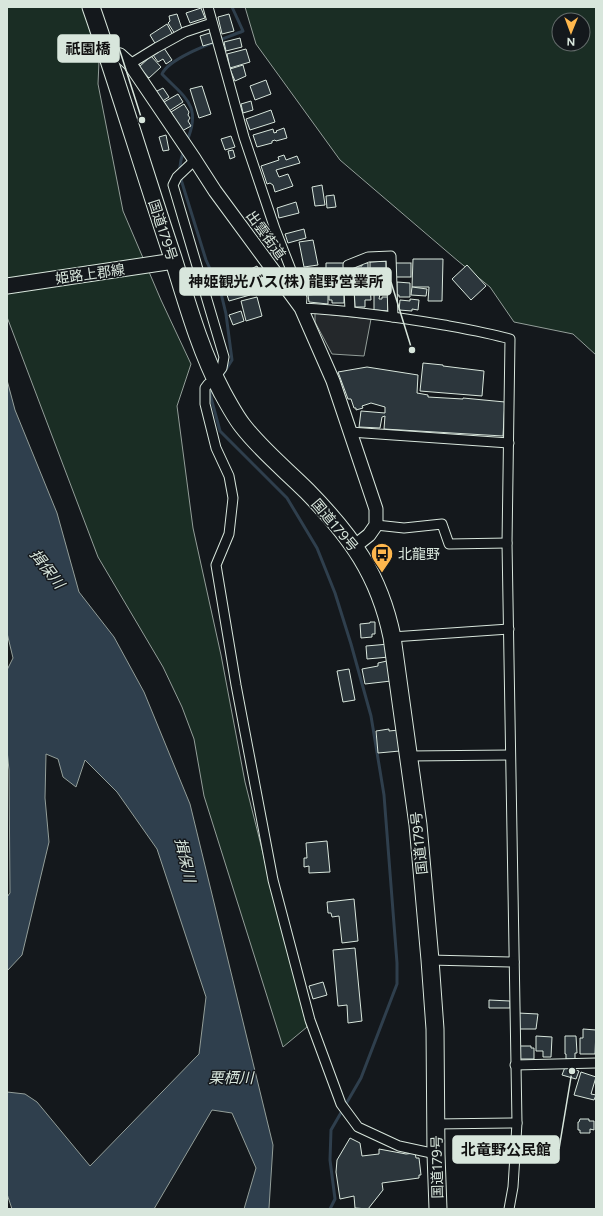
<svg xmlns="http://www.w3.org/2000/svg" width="603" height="1216" font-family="Figtree,'Noto Sans JP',sans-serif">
  <rect width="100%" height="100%" fill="#14181c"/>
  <g fill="#1a2d24" stroke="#939e99" fill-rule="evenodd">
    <polygon points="7,7 83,7 99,61 98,84 123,211 161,300 191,364 177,406 193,528 221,655 245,782 307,1027 283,1047 204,796 194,739 182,707 163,667 98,557 7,317"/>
    <path d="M245,7h351v348l-23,-21 -59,-12 -24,-35 -32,-26 -118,-101 -84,-116zM559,20h24v24h-24z"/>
  </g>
  <polygon fill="#24282b" stroke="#939e99" points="315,313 371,319 364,356 332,354 315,322"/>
  <polygon fill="#2f3f4d" stroke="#939e99" points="7,380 15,410 57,513 79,592 114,637 144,692 190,804 273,1145 269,1208 270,1209 244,1209 256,1168 232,1113 212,1110 154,1209 12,1209 7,1194 7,1092 25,1094 37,1102 90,1166 199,1054 206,997 157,849 117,792 85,760 76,787 63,777 58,759 46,754 45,798 49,842 22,955 7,971 7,897 10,893 9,770 7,750 7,670 13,658 7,633"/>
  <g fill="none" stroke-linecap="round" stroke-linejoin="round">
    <g stroke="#2f3f4d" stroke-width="3">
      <path d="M187,141c15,-36 -2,-43 -25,-67 8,-18 62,-35 81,-43l-11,-24"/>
      <polyline points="184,150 181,160 179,173 206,260 221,293 226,314 232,360 222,376"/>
      <polyline points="214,388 210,394 220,431 287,498 317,548 335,593 351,644 371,716 384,795 397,963 397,984 361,1078 331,1130 330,1160 335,1199 330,1209"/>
    </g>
  </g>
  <g fill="#2c363c" stroke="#d8e6dc">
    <polygon points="201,8 205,18 190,23 186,13"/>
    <polygon points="177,14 182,29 175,34 168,23 170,21 169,16"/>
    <polygon points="229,14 234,31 222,34 218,17"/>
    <polygon points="167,24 173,35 156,45 150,35"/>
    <polygon points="213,32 216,42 203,46 200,36"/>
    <polygon points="240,38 242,47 226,51 224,42"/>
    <polygon points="164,48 172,60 166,64 163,59 158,62 153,55"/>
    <polygon points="246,49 250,62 230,68 227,54"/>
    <polygon points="151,56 161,67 149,78 139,67"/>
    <polygon points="243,65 246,76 235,81 230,69"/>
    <polygon points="266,80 271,94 255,100 250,86"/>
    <polygon points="202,86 211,114 199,118 190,89"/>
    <polygon points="163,88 169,97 161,102 155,92"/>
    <polygon points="178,94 183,102 169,111 164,102"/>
    <polygon points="251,101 253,110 243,113 241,104"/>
    <polygon points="184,104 189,112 188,115 190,118 188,121 191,126 182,131 171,112"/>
    <polygon points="271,110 275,122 250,130 246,119"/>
    <polygon points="284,128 287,138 276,141 275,140 272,141 272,143 257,147 253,135 273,129 274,133 277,132 276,131"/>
    <polygon points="166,135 169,150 163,151 159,137"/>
    <polygon points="231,136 235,147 225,150 221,139"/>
    <polygon points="233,150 235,157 230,159 228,151"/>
    <polygon points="284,155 286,160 297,156 300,163 276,170 279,177 288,174 293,186 275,192 273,185 270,183 267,184 261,166 279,160 278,157"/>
    <polygon points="322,185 325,205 315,206 312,187"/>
    <polygon points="334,195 336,207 327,208 326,196"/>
    <polygon points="296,202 299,213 279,218 277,208"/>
    <polygon points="270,224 276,236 267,240 261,228"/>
    <polygon points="304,229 306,238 288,243 285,234"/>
    <polygon points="313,240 318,265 304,267 299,242"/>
    <polygon points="275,241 282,256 273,261 269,254 272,252 268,244"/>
    <polygon points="413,259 443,259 442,301 428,301 429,287 412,287"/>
    <polygon points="386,261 386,275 370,275 370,262"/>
    <polygon points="326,263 344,263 344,279 328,279 328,270 326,270"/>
    <polygon points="362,263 368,263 368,279 353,278 354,268 356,268 357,266 362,266"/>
    <rect x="395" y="263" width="16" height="14"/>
    <polygon points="467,265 486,286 471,300 452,279"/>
    <polygon points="257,266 260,271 262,270 267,279 259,284 251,269"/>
    <polygon points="241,270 250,295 229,301 221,277"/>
    <polygon points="328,282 333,282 333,288 344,288 344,303 332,303 332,300 329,300 329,292 332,292 332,290 328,290"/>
    <polygon points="397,282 410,283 410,297 399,297 399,295 397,295"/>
    <polygon points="354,284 370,284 371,300 365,300 365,307 355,307"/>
    <polygon points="412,287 427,289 426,296 411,295"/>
    <polygon points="319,288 328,288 328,304 309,302 308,295 319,294"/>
    <polygon points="374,294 380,294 379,299 382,299 382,297 388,297 388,311 374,310"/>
    <polygon points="257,297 262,316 246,321 241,301"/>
    <polygon points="410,299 419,300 418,310 412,309 412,311 399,310 400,300 410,301"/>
    <polygon points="241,311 244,321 233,325 229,315"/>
    <polygon points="423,363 443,365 443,366 484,371 482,396 420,391"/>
    <polygon points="367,367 418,375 417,393 428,395 428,397 463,399 463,398 505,402 503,436 384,429 385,416 382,417 380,428 359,427 361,411 385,413 385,407 371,403 362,406 363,408 356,410 356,408 354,408 351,399 348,399 338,372"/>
    <polygon points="370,622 375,622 375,634 372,634 372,637 361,638 360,624 370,623"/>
    <polygon points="389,644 389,657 367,659 366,646"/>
    <polygon points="387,661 391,681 365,684 362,669 378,666 378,663"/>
    <polygon points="349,669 355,700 343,702 337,671"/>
    <polygon points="389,729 389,731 399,730 400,751 378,753 376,731"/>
    <polygon points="327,841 330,872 309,873 309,866 304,867 304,858 307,858 306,843"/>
    <polygon points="354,899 358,941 342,943 339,916 332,917 331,913 328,913 327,902"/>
    <polygon points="355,948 362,1021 348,1023 347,1005 338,1006 333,950"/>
    <polygon points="323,982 327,995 313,999 309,986"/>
    <polygon points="489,1000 510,1001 510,1008 489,1008"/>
    <polygon points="518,1013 538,1014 536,1029 519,1029"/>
    <polygon points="583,1029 596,1030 595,1054 580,1054 580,1038 583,1038"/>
    <polygon points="536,1036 552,1037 551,1057 543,1057 543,1051 536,1051"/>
    <polygon points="565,1036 576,1036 577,1053 575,1053 575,1059 566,1059 566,1054 565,1054"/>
    <polygon points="519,1046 531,1046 531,1048 534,1048 534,1059 518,1059"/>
    <polygon points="565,1067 579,1071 576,1079 562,1075"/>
    <polygon points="581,1072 596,1077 591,1094 596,1095 594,1100 574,1095"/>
    <polygon points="580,1119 589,1119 589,1121 594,1121 594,1130 590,1129 590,1133 580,1133 580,1130 578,1130 578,1122 579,1122"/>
    <polygon points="350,1138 360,1143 362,1156 379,1154 379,1149 406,1154 415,1153 416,1158 419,1158 421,1175 419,1175 419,1178 382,1183 383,1190 368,1209 355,1208 354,1196 340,1199 336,1172 337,1160"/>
  </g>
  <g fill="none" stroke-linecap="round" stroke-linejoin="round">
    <g stroke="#d8e6dc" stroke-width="11">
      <g id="street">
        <path d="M208,7l36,130 31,92 27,69 -1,10c48,2 96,9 143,17 22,4 45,8 66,14l-3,204 10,580 -4,64 -4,22"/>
        <polyline points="130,64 156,48 185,32 212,23"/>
        <polyline points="195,160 177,177 173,185 224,357 222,368 219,372"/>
        <polyline points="350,311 348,265 368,257 391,256 393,317"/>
        <polyline points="208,384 205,388 205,404 216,448 229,476 233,498 229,534 216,565 236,685 273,880 310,1020 341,1104 358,1127 399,1146 436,1154"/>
        <polyline points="350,432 509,443"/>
        <polyline points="376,525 404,528 442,524 449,544 507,543"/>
        <polyline points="392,637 509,629"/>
        <polyline points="409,756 510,755"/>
        <polyline points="430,960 514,962"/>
        <polyline points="515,1065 596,1063"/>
        <polyline points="436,1124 517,1123"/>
      </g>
    </g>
    <g stroke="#d8e6dc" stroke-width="15">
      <polyline id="secondary" points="107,53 120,55 130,64 195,160 215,191 301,308 333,381 376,509 376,525 369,535 355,546"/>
    </g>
    <g stroke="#d8e6dc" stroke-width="17">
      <polyline id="primary" points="7,286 174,261"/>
    </g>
    <g stroke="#d8e6dc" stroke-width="19">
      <path id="highway" d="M91,7c29,83 54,168 82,251 14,45 27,92 49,134 6,11 13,24 20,33 19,25 44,45 65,66 44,45 72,83 85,146l26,188 12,135 5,69 1,125 2,55"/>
    </g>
    <use href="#street" stroke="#14181c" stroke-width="9"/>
    <use href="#secondary" stroke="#14181c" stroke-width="13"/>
    <use href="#primary" stroke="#14181c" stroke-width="15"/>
    <use href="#highway" stroke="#14181c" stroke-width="17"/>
  </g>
  <defs>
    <g id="bus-pin" transform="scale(1.15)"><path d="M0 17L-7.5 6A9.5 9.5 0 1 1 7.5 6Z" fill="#ffb74d" stroke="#14181c"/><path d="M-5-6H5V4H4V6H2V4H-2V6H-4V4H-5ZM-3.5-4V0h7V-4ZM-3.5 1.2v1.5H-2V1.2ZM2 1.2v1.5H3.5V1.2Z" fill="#111"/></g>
  </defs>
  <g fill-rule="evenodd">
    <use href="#bus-pin" x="382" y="554"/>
  </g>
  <g text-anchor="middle" stroke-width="3" stroke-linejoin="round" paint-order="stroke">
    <g font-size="14" fill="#d8e6dc" stroke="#14181c">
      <text transform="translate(163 230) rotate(72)" y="5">国道179号</text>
      <text transform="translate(266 235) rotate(54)" y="5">出雲街道</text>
      <text transform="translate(90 274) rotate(-8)" y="5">姫路上郡線</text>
      <text transform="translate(335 525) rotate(50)" y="5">国道179号</text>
      <text transform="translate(419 843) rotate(-96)" y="5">国道179号</text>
      <text transform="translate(437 1167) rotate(-91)" y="5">国道179号</text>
    </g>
    <g font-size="14" fill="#d8e6dc" stroke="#14181c" text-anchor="start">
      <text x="398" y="559">北龍野</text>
    </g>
    <g font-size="15" font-style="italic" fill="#d8e6dc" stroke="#14181c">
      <text transform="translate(47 569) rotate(52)" y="5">揖保川</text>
      <text transform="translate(185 860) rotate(77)" y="5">揖保川</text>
      <text x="231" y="1083">栗栖川</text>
    </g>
  </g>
  <path fill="none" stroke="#d8e6dc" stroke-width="1.5" d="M142 120L119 48M412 350L391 282M572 1071L559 1149"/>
  <g fill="#d8e6dc" stroke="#14181c" stroke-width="1.5">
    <circle cx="142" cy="120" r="4"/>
    <circle cx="412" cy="350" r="4"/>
    <circle cx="572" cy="1071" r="4"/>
  </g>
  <g fill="#d8e6dc" stroke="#d8e6dc" stroke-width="1.5">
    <rect x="58" y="35" width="61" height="27" rx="4"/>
    <rect x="180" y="268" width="211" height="27" rx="4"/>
    <rect x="453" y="1136" width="106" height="27" rx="4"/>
  </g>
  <g font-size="15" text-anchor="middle" font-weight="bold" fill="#111">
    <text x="88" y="54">祇園橋</text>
    <text x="286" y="287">神姫観光バス(株) 龍野営業所</text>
    <text x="506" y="1155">北竜野公民館</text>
  </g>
  <rect width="603" height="1216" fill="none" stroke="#d8e6dc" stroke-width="16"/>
  <g transform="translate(571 32) rotate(181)"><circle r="19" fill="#14181c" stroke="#626a69"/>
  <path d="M0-3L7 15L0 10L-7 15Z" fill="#ffb74d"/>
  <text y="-6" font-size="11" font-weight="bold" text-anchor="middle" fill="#d8e6dc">N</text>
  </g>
</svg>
